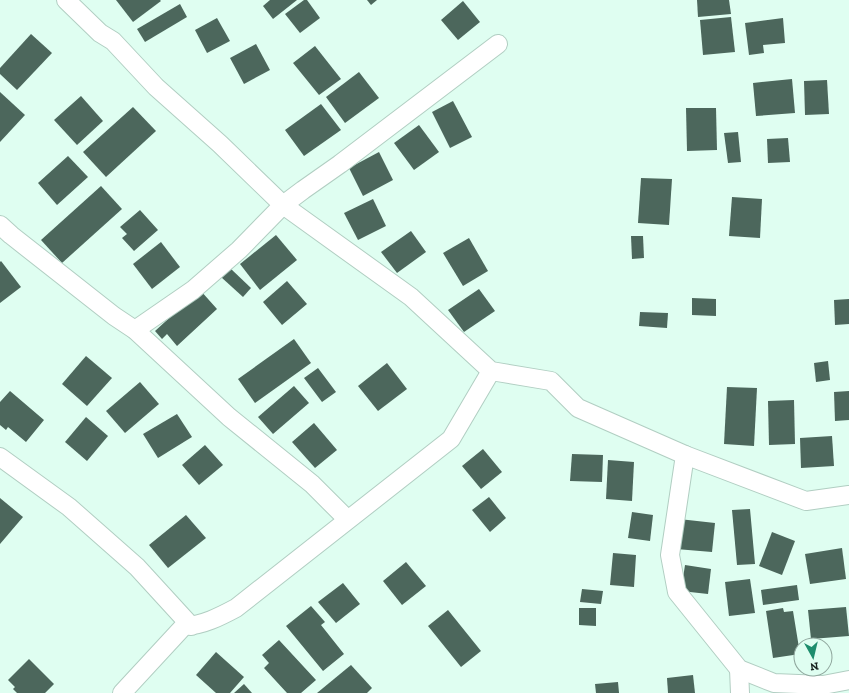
<svg xmlns="http://www.w3.org/2000/svg" width="849" height="693" font-family="'Zilla Slab',serif">
  <rect width="100%" height="100%" fill="#dffef1"/>
  <g fill="#4c675c">
    <polygon points="116,0 160,0 161,1 133,22"/>
    <polygon points="270,0 297,0 273,19 263,6"/>
    <polygon points="304,0 307,0 320,18 300,33 285,14"/>
    <polygon points="367,0 377,0 371,5"/>
    <polygon points="697,0 729,0 731,14 698,17"/>
    <polygon points="463,1 480,22 458,40 441,20"/>
    <polygon points="180,4 187,17 145,42 137,29"/>
    <polygon points="731,17 735,52 703,55 700,20"/>
    <polygon points="217,18 230,41 207,53 195,30"/>
    <polygon points="783,18 785,43 763,45 764,53 749,55 745,23"/>
    <polygon points="31,34 52,53 17,90 0,74 0,68"/>
    <polygon points="256,44 270,70 244,84 230,58"/>
    <polygon points="315,46 341,79 319,95 293,63"/>
    <polygon points="359,72 379,98 345,123 326,97"/>
    <polygon points="792,79 795,113 756,116 753,83"/>
    <polygon points="827,80 829,114 805,115 804,81"/>
    <polygon points="0,92 25,115 0,142"/>
    <polygon points="81,96 103,121 77,145 54,120"/>
    <polygon points="453,101 472,137 450,148 432,112"/>
    <polygon points="321,104 341,130 304,156 285,130"/>
    <polygon points="133,107 156,131 106,177 83,152"/>
    <polygon points="686,108 716,108 717,150 687,151"/>
    <polygon points="419,125 439,152 414,170 394,143"/>
    <polygon points="738,132 741,162 728,163 724,133"/>
    <polygon points="788,138 790,162 768,163 767,139"/>
    <polygon points="379,152 393,180 363,196 349,168"/>
    <polygon points="68,156 88,177 57,205 38,183"/>
    <polygon points="641,178 672,179 669,225 638,223"/>
    <polygon points="101,186 122,209 62,263 41,240"/>
    <polygon points="732,197 762,199 760,238 729,236"/>
    <polygon points="373,199 386,226 358,240 344,213"/>
    <polygon points="140,210 158,230 134,251 122,238 127,234 120,227"/>
    <polygon points="411,231 426,252 397,273 381,252"/>
    <polygon points="276,235 297,260 260,290 240,264"/>
    <polygon points="631,236 643,236 644,258 632,259"/>
    <polygon points="469,238 488,271 463,286 443,253"/>
    <polygon points="161,242 180,267 152,289 133,264"/>
    <polygon points="1,261 21,287 0,303 0,262"/>
    <polygon points="230,268 251,288 243,297 221,277"/>
    <polygon points="287,281 307,304 282,325 263,302"/>
    <polygon points="479,289 495,311 464,332 448,310"/>
    <polygon points="200,290 217,309 177,346 167,334 162,339 155,331"/>
    <polygon points="692,298 716,299 716,316 692,315"/>
    <polygon points="849,299 849,324 835,325 834,300"/>
    <polygon points="640,312 668,313 667,328 639,326"/>
    <polygon points="294,339 311,363 255,403 238,379"/>
    <polygon points="86,356 112,378 87,406 62,384"/>
    <polygon points="828,361 830,380 816,382 814,363"/>
    <polygon points="387,363 407,389 378,411 358,386"/>
    <polygon points="318,368 336,392 322,402 304,378"/>
    <polygon points="140,382 159,404 125,433 106,411"/>
    <polygon points="294,386 309,403 273,434 258,417"/>
    <polygon points="727,387 757,388 754,446 724,444"/>
    <polygon points="10,391 44,420 26,442 8,427 6,430 0,425 0,402"/>
    <polygon points="849,391 849,420 835,421 834,392"/>
    <polygon points="794,400 795,444 769,445 768,401"/>
    <polygon points="177,414 192,437 158,458 143,434"/>
    <polygon points="86,417 108,436 87,461 65,442"/>
    <polygon points="314,423 337,450 315,468 292,442"/>
    <polygon points="832,436 834,466 801,468 800,438"/>
    <polygon points="205,445 223,465 199,485 182,465"/>
    <polygon points="483,449 502,472 481,489 462,466"/>
    <polygon points="572,454 603,455 602,482 570,481"/>
    <polygon points="608,460 634,462 632,501 606,499"/>
    <polygon points="489,497 506,518 490,532 472,510"/>
    <polygon points="0,498 23,517 0,544"/>
    <polygon points="750,509 755,564 737,565 732,510"/>
    <polygon points="632,512 653,515 650,541 628,538"/>
    <polygon points="186,515 206,538 168,568 149,545"/>
    <polygon points="679,519 715,523 712,552 676,549"/>
    <polygon points="772,532 795,541 782,575 759,566"/>
    <polygon points="842,548 846,579 810,584 805,554"/>
    <polygon points="613,553 636,555 634,587 610,585"/>
    <polygon points="406,562 426,586 402,605 383,581"/>
    <polygon points="685,565 711,569 708,594 681,591"/>
    <polygon points="750,579 755,613 729,616 725,582"/>
    <polygon points="343,583 360,604 336,623 318,602"/>
    <polygon points="797,585 799,600 763,605 761,590"/>
    <polygon points="582,589 603,591 601,604 580,602"/>
    <polygon points="311,606 325,622 321,625 344,654 323,671 286,626"/>
    <polygon points="846,607 849,636 811,639 808,610"/>
    <polygon points="579,608 596,608 596,626 579,625"/>
    <polygon points="783,608 784,612 793,611 800,654 773,658 766,611"/>
    <polygon points="448,610 481,651 461,667 428,626"/>
    <polygon points="279,640 316,680 301,693 287,693 264,668 269,663 262,655"/>
    <polygon points="216,652 244,677 230,693 216,693 196,675"/>
    <polygon points="29,659 54,684 45,693 17,693 13,689 15,687 8,680"/>
    <polygon points="351,665 372,688 367,693 317,693"/>
    <polygon points="693,675 695,693 668,693 667,678"/>
    <polygon points="618,682 619,693 596,693 595,684"/>
    <polygon points="244,684 252,693 234,693"/>
  </g>
  <g fill="none" stroke-linecap="round" stroke-linejoin="round">
    <g stroke="#b1cec2" stroke-width="20">
      <g id="minor">
        <polyline points="66,0 100,33 113,41 156,87 220,144 283,205 411,297 491,371 551,381 578,408 685,455 806,501 849,495"/>
        <polyline points="0,225 11,235 114,316 135,330 229,417 312,484 347,519"/>
        <polyline points="135,330 193,290 239,250 283,205 303,190 340,164 498,44"/>
        <polyline points="685,455 670,555 677,592 739,669 774,683 823,685 849,680"/>
        <polyline points="0,457 69,507 137,567 191,626"/>
        <polyline points="739,669 740,693"/>
        <path d="M122,693l62,-67c18,0 37,-10 52,-18l215,-169 40,-68"/>
      </g>
    </g>
    <use href="#minor" stroke="#fff" stroke-width="18"/>
  </g>
  <g transform="translate(813 657) rotate(172)"><circle r="19" fill="#dffef1" stroke="#8fa69d"/>
  <path d="M0-3L7 15L0 10L-7 15Z" fill="#1d8d6d"/>
  <text y="-6" font-size="11" font-weight="bold" text-anchor="middle" fill="#18231f">N</text>
  </g>
</svg>
